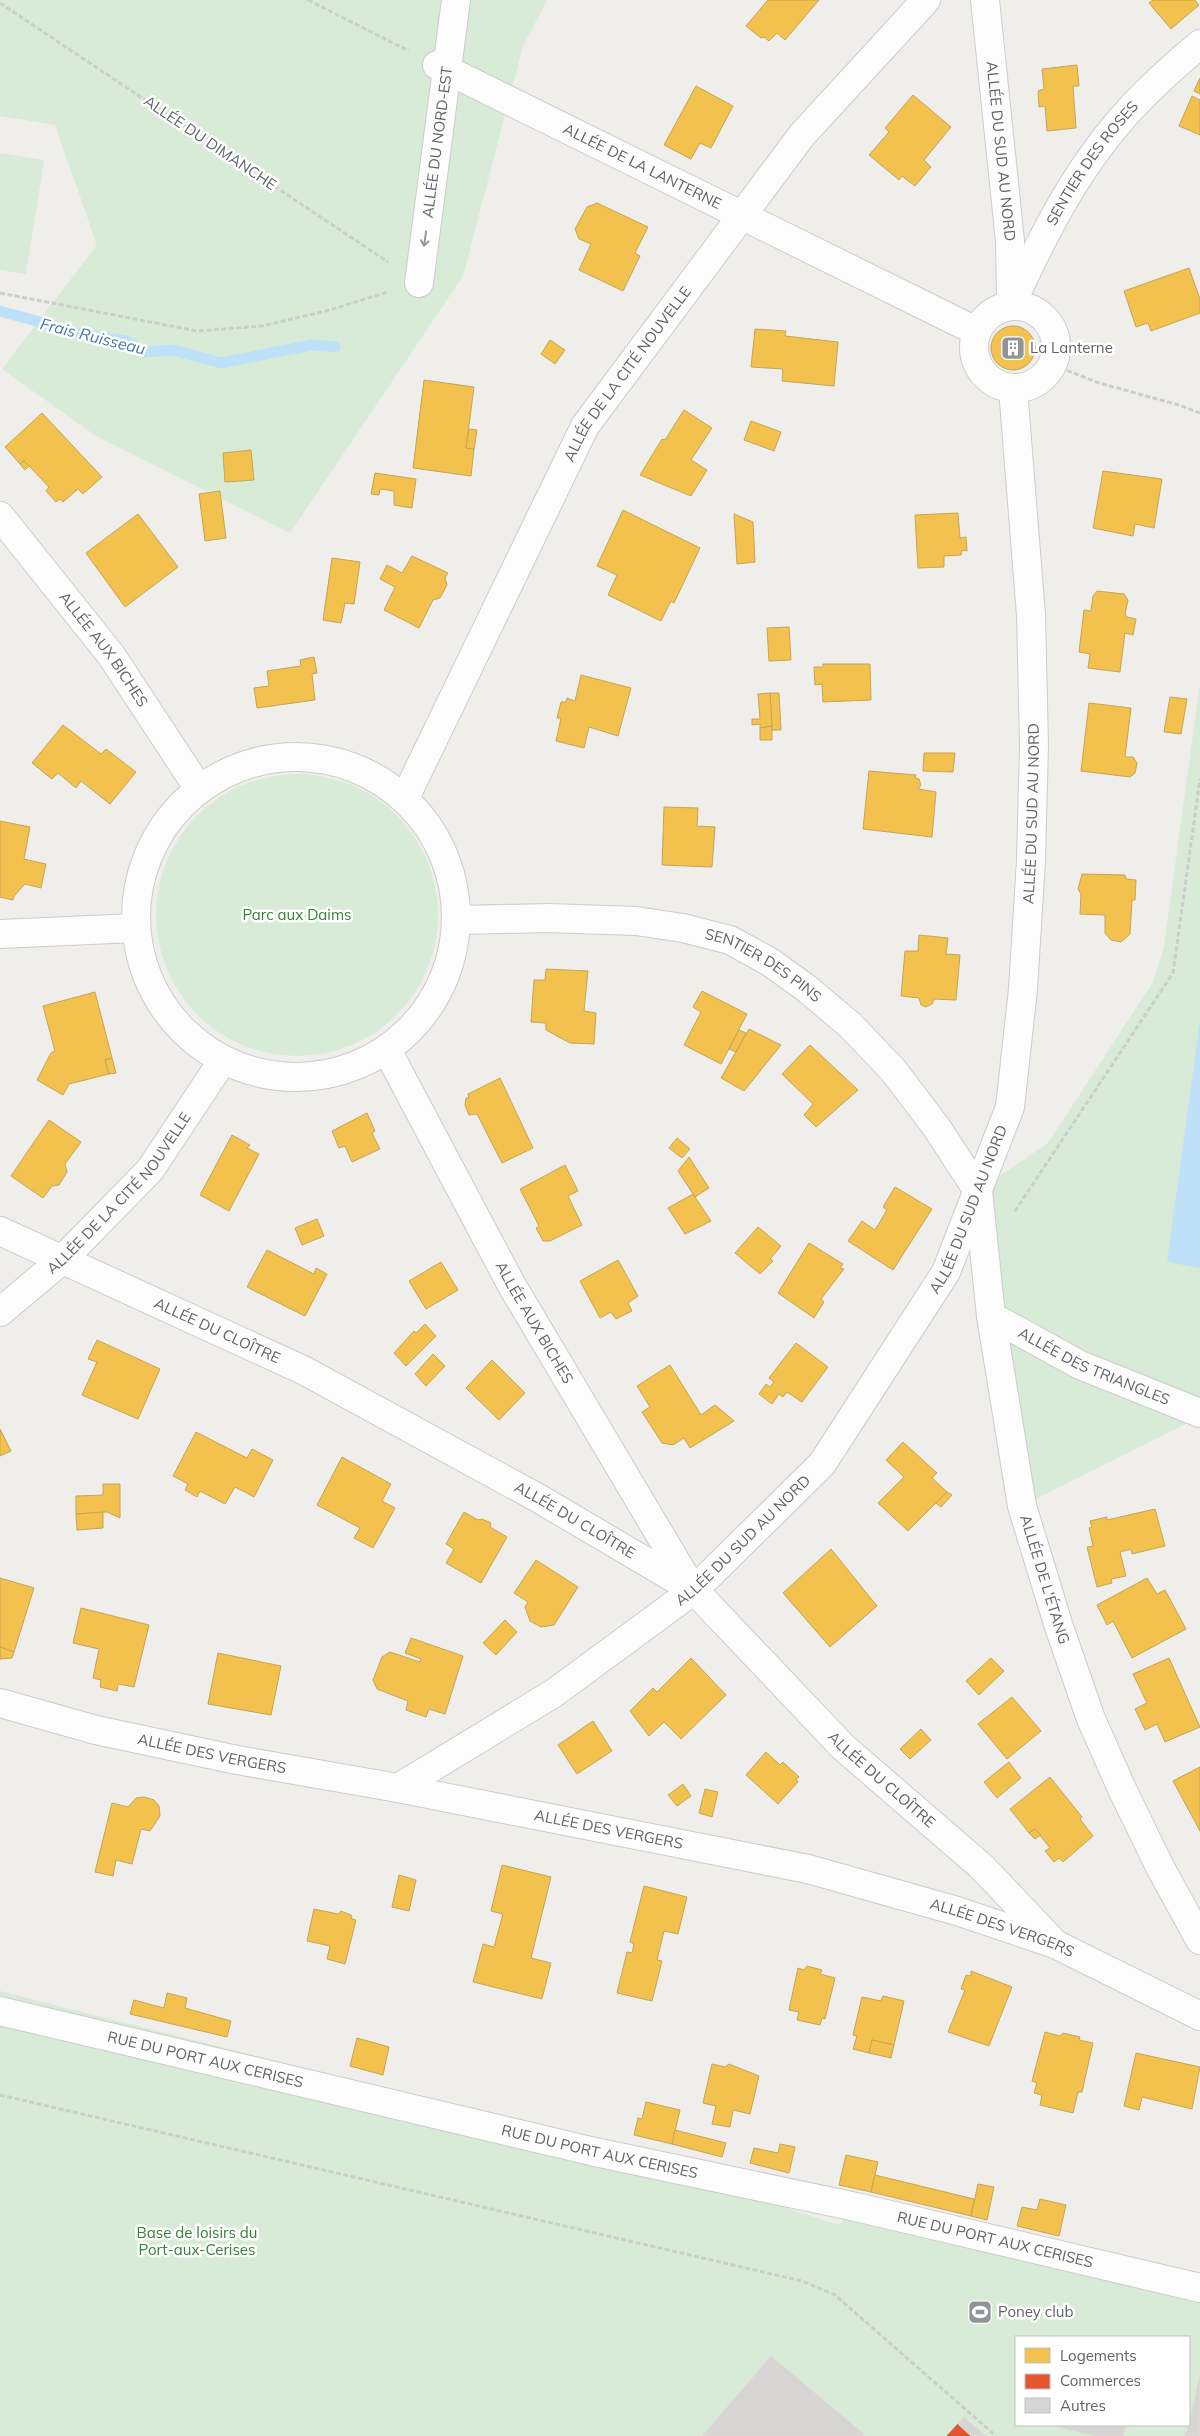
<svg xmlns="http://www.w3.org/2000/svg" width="1200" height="2436" font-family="Mulish,sans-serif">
  <rect width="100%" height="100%" fill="#efeeea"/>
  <g fill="#d8ebd6" fill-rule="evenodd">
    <polygon points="0,0 547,0 523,46 463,276 290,533 96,436 2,369 97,245 55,125 0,116"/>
    <polygon points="0,153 44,160 26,274 0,270"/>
    <polygon points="1200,683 1200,1417 1022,1506 978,1191 1048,1143 1153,982 1164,946"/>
    <circle cx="297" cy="915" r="141"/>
    <path d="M0,1991l514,130 325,104 17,-18 344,80v149h-1200zM1016,2337h173v88h-173z"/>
  </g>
  <polygon fill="#bfe0f9" points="1200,1021 1200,1268 1167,1262"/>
  <g fill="#f2c14e" stroke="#c6a556">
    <polygon points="768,0 819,0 785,40 777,33 769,41 764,37 761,38 746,26"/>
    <polygon points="1153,0 1195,0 1199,5 1171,29 1149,3"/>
    <polygon points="1077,65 1079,86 1073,86 1076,128 1047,131 1045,106 1039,107 1038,91 1044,89 1042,69"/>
    <polygon points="1200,78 1200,94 1194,91"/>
    <polygon points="696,86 733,106 711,148 700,143 691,159 664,145"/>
    <polygon points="913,95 951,127 924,160 931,167 915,186 902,176 899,180 869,155 889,132 885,128"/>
    <polygon points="1192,96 1200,100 1200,135 1179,126"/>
    <polygon points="597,203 648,227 635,253 640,256 623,291 579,270 591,244 579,239 575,229 587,207"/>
    <polygon points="1189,268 1200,299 1200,313 1151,331 1148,323 1136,327 1124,291"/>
    <circle cx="1013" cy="348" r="22"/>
    <polygon points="755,329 786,331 785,336 838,342 834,386 782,381 783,369 751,367"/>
    <polygon points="550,340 565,350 555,364 541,354"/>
    <polygon points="424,380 474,387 466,448 474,449 471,476 413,468"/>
    <polygon points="684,410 712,428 691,460 707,470 691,496 640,475 662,439 665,440"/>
    <polygon points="42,413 102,477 83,494 78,489 63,502 60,499 56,502 46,491 49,487 29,466 24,461 20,464 5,447"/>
    <polygon points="751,421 781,432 774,451 744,440"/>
    <polygon points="469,429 477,430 474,449 466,448"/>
    <polygon points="251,450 254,480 225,482 223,453"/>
    <polygon points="24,461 29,466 25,470 20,464"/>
    <polygon points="1103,471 1162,479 1154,528 1135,524 1133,536 1093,528"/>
    <polygon points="375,473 416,479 412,508 394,505 394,491 380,489 379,495 371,494"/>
    <polygon points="220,491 226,538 205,541 199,494"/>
    <polygon points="623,510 700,548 674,603 671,601 661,621 608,595 617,575 597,566"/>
    <polygon points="958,513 960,538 966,537 967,551 962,550 961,555 944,556 944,567 918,568 915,515"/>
    <polygon points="138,514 178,567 125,607 86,553"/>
    <polygon points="734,514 753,522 755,562 737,564"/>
    <polygon points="412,556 448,573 445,578 447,585 440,598 433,600 419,628 384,610 395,587 380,579 387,565 402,573"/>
    <polygon points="332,558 360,562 354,604 345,603 341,623 323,620"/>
    <polygon points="1097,591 1124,594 1128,600 1125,614 1127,617 1136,619 1133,635 1125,633 1120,672 1088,668 1090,654 1079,652 1084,610 1091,611 1093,596"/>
    <polygon points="789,627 791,660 769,661 767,628"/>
    <polygon points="314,657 317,673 312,674 315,700 257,708 254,688 269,686 267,671 301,666 300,660"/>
    <polygon points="823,664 870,664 871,700 823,702 822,684 815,685 814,667 823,667"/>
    <polygon points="581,675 631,688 618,736 589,727 584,748 556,741 561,718 557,718 561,702 566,702 567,698 575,701"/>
    <polygon points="770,693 779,693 781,730 772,730"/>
    <polygon points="770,693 772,726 760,728 760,724 752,725 752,719 760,719 758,694"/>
    <polygon points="1170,697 1187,699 1181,734 1164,732"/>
    <polygon points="1089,703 1131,708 1125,757 1133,757 1137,763 1135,773 1130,777 1081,771"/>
    <polygon points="63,725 101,754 106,749 136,772 110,804 81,781 76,788 58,773 52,779 32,763"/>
    <polygon points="772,726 772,740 760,740 760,728"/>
    <polygon points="924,753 955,753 953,772 923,771"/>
    <polygon points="869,771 916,775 915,778 919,779 921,785 918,789 936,792 932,837 863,829"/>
    <polygon points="664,807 698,808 697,826 715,827 712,867 662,865"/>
    <polygon points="0,821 30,827 24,859 46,864 41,888 25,884 14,896 13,900 0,897"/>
    <polygon points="1082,874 1125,875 1126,879 1136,880 1135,900 1132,900 1130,934 1121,942 1111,940 1105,933 1105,915 1080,914 1081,894 1078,889"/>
    <polygon points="919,935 948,938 946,954 960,955 956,1000 934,999 932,1004 926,1007 921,1005 919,998 901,996 905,951 918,951"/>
    <polygon points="546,969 588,971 584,1011 596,1013 594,1044 570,1043 546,1030 546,1023 531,1022 534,980 545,980"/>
    <polygon points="702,991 747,1014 721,1064 684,1045 701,1012 693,1007"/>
    <polygon points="95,992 112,1058 105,1060 109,1074 69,1084 63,1095 37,1080 51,1053 55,1051 43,1006"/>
    <polygon points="749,1029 781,1045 744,1091 721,1078"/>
    <polygon points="739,1030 746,1033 736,1052 729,1049"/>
    <polygon points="810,1045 858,1090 816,1127 804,1115 813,1104 782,1074"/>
    <polygon points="112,1058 116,1073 109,1074 105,1060"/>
    <polygon points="500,1078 533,1148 502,1163 477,1114 469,1115 465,1105 466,1098 469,1098 468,1094"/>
    <polygon points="367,1113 375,1131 372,1133 380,1149 352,1162 345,1146 339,1148 332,1131"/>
    <polygon points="49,1120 81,1142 65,1164 67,1172 59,1185 52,1186 43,1198 11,1176"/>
    <polygon points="232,1135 250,1145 247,1148 259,1154 229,1211 200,1195"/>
    <polygon points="677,1138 690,1149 682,1158 669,1148"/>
    <polygon points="689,1157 709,1188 695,1197 678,1171"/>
    <polygon points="565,1165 578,1191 568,1196 582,1225 550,1241 543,1241 536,1228 539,1226 520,1189"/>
    <polygon points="895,1187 932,1209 893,1270 848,1241 862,1221 875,1230 887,1210 883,1207"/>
    <polygon points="693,1194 711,1221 685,1234 668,1208"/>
    <polygon points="317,1219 324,1236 302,1245 295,1228"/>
    <polygon points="758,1227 781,1246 770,1259 773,1261 760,1274 735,1253"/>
    <polygon points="809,1243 843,1264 840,1268 844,1269 821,1299 824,1302 814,1318 778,1293"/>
    <polygon points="267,1250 314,1274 316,1268 327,1274 305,1316 247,1287"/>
    <polygon points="618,1260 638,1296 628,1303 632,1311 616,1319 611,1312 600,1318 580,1281"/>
    <polygon points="441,1262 458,1290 426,1309 409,1281"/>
    <polygon points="425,1324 436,1336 406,1366 394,1353 414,1331 416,1333"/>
    <polygon points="97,1340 160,1369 138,1419 82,1395 97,1362 88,1359"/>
    <polygon points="796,1343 828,1367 802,1402 787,1392 783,1397 779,1394 772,1404 759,1394 766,1384 770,1387 774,1382 769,1378"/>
    <polygon points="433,1354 445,1366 426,1386 415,1374"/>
    <polygon points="492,1360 525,1393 499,1420 466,1388"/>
    <polygon points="670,1365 701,1415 715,1405 734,1421 690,1448 684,1438 673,1445 662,1443 642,1412 650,1407 637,1386"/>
    <polygon points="0,1429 11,1451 0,1456"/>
    <polygon points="196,1432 247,1458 252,1449 273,1460 254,1497 235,1487 225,1504 200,1491 197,1497 185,1490 188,1484 173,1476"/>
    <polygon points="903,1442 937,1473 932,1478 947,1492 908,1531 878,1503 904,1477 886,1460"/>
    <polygon points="342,1457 391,1484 382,1501 395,1508 373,1548 354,1538 360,1528 317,1505"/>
    <polygon points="103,1484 120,1484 120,1518 107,1512 76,1514 76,1496 103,1495"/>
    <polygon points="947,1492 952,1495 941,1507 936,1503"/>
    <polygon points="1155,1509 1165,1546 1132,1554 1131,1549 1120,1552 1126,1576 1111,1579 1112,1583 1097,1587 1087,1547 1093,1546 1089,1528 1092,1527 1090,1521 1107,1517 1107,1520"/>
    <polygon points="103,1512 103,1528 77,1530 76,1514"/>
    <polygon points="464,1512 478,1520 482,1519 491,1523 490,1527 507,1537 481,1583 446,1563 454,1549 446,1544"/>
    <polygon points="831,1549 877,1606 830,1647 783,1593"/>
    <polygon points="536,1560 578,1587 554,1625 541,1627 530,1621 525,1607 528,1602 514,1593"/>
    <polygon points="0,1578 34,1588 14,1652 0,1647"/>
    <polygon points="1147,1578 1157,1594 1165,1590 1186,1629 1132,1658 1113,1621 1107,1625 1097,1605"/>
    <polygon points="81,1608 149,1625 134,1687 118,1684 117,1691 100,1687 101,1680 93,1678 99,1649 73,1643"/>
    <polygon points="505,1620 517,1632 496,1655 483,1643"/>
    <polygon points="411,1638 463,1656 445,1714 429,1709 426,1717 406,1710 408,1701 377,1689 373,1680 382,1657 390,1652 420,1662 421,1659 405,1653"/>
    <polygon points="0,1647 14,1652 12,1658 0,1659"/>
    <polygon points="218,1653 281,1666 271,1715 208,1704"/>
    <polygon points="691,1658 726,1695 681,1739 664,1722 649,1736 630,1711 653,1688 657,1692"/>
    <polygon points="991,1658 1004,1671 979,1695 966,1681"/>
    <polygon points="1169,1658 1200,1727 1165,1742 1157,1724 1145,1730 1135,1709 1147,1703 1133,1674"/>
    <polygon points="1012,1697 1041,1731 1007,1759 978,1724"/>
    <polygon points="593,1721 612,1751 577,1774 558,1745"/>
    <polygon points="921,1729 931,1740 910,1759 900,1749"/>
    <polygon points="766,1752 780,1765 783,1762 799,1777 796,1779 798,1782 778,1804 746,1775"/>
    <polygon points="1009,1762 1021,1778 997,1798 984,1782"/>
    <polygon points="1200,1767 1200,1831 1173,1781"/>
    <polygon points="1050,1777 1082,1817 1080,1819 1093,1836 1063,1862 1059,1858 1054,1862 1045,1851 1050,1848 1035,1829 1029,1833 1010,1809"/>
    <polygon points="683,1784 691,1796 677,1806 668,1795"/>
    <polygon points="705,1789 718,1792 712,1817 699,1813"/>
    <polygon points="144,1797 154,1800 159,1806 160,1816 150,1831 141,1829 132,1864 116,1860 113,1876 95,1872 112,1803 128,1807 136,1798"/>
    <polygon points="1035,1829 1041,1835 1035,1839 1029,1833"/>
    <polygon points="502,1865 551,1877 531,1958 551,1963 542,1999 473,1982 483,1944 494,1947 503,1914 491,1911"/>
    <polygon points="399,1875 416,1880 409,1911 392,1907"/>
    <polygon points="644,1886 687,1897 678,1934 664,1931 657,1960 662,1961 652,2001 617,1993 627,1952 632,1953 634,1944 630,1942"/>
    <polygon points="314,1909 338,1914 341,1911 351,1915 352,1919 356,1920 345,1964 327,1959 330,1946 307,1941"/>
    <polygon points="807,1966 822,1970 820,1974 835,1978 825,2019 822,2018 820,2025 797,2020 799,2012 789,2010 798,1968 804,1970"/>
    <polygon points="971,1971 1012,1987 989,2046 948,2032 965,1990 961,1989 966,1975 971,1976"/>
    <polygon points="167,1993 187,1998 185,2008 231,2021 227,2037 130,2014 134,2000 164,2008"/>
    <polygon points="883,1996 904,2001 894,2045 872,2040 869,2053 853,2049 857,2036 853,2035 862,1997 881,2001"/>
    <polygon points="1045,2032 1060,2036 1063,2033 1080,2037 1079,2040 1093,2043 1082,2092 1078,2092 1073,2113 1040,2105 1042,2095 1034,2093 1037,2083 1032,2081"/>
    <polygon points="357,2038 389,2047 383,2075 350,2066"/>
    <polygon points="872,2040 894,2045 891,2058 869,2053"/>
    <polygon points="1136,2053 1200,2067 1192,2109 1142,2097 1139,2110 1124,2106"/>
    <polygon points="712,2064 725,2067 729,2064 759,2076 750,2114 733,2110 730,2127 712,2124 716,2106 703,2103"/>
    <polygon points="646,2102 680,2110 672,2144 634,2135 638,2118 642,2119"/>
    <polygon points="675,2130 726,2143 722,2157 672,2144"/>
    <polygon points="780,2144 795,2147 789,2173 750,2163 754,2148 778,2153"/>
    <polygon points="846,2155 878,2162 871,2192 839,2185"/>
    <polygon points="875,2175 974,2199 971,2216 871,2192"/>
    <polygon points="978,2184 994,2187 987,2220 971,2216"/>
    <polygon points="1040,2199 1066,2205 1059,2236 1017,2226 1022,2207 1037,2210"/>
  </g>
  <polygon fill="#e4572e" stroke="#bc5b3f" points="958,2424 971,2436 947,2436"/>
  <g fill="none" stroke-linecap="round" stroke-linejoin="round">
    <polyline stroke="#bfe0f9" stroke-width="11" points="0,311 44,323 64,331 126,341 144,352 173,350 221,363 312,345 335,347"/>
  </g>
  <g fill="#d6d5d3" stroke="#deddd9">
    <polygon points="771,2356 864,2434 863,2436 702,2436"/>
    <polygon points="1200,2373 1200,2436 1184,2436 1189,2425"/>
    <polygon points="964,2417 986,2436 971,2436 958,2424"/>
    <polygon points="1054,2425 1126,2425 1123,2436 1095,2436 1054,2426"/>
  </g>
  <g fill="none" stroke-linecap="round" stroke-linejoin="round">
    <g stroke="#cbcccc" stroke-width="30">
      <g id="minor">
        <path id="s1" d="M985,0l25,241 1,56"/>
        <path id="s2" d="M437,65l539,266"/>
        <path id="s3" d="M419,283l37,-283"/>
        <path id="s4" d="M1011,305c31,-68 64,-134 114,-190 23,-26 49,-49 75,-71"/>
        <circle cx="1015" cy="347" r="41"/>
        <path id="s5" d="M0,516l111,139 88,134"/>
        <circle cx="296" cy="917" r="160"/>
        <path id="s6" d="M405,798l180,-372 217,-291 124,-135"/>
        <path id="s7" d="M457,920l92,-2 87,3 47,7 47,12 40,22 36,26 44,37 43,45 44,58 41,63 13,125 31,190 37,121 32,92 31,70 38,78 40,73"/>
        <polyline points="0,934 135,928"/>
        <path id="s8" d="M387,1050l124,234 180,303"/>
        <path id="s9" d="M0,1231l305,140 233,127 156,92 149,157 139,120 73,77"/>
        <path id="s10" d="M0,1312l62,-52 88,-90 73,-110"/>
        <path id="s11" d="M991,1316l89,49 120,48"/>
        <path id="s12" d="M0,1703l96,27 141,30 161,28 410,81 149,42 98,33 145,72"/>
        <path id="s13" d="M398,1788l156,-95 140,-103 128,-126 124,-192 64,-165 13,-118 8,-129 3,-115 -3,-130 -18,-226"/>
        <path id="s14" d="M0,2011l595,141 261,55 344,81"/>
      </g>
    </g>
    <g stroke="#cacfcc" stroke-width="3" stroke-dasharray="5 2.5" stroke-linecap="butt">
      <polyline points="308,0 409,51"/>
      <polyline points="0,3 388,262"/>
      <polyline points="0,293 197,331 262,326 326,311 388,292"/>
      <polyline points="1053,365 1099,383 1179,405 1200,413"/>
      <polyline points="1015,1211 1173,973 1200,779"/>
      <polyline points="0,2095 802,2281 835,2295 996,2436"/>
    </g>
    <use href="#minor" stroke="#fdfcfc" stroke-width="28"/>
  </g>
  <defs><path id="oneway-shaft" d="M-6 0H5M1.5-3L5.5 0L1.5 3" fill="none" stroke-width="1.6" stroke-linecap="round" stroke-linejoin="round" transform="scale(1.25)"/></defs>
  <use stroke="#96999c" href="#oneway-shaft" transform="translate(425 239) rotate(98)"/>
  <defs>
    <g id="building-square" transform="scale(1.25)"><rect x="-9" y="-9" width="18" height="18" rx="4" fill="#919496" stroke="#fff"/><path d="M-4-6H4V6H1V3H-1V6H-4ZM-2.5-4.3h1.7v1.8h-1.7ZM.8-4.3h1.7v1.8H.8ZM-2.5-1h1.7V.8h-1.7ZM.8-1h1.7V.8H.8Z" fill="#fff"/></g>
    <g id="stadium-square" transform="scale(1.25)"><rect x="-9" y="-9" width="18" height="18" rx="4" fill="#919496" stroke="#fff"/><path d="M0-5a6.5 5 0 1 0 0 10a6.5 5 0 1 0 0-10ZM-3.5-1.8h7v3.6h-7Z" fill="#fff"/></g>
  </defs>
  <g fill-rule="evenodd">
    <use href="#building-square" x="1013" y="348"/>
    <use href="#stadium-square" x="980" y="2312"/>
  </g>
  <g text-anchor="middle" stroke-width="5" stroke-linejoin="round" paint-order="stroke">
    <g font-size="15" fill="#5f6368" stroke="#fff">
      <text dy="5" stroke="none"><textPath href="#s3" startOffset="142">ALLÉE DU NORD-EST</textPath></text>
      <text transform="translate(210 143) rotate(34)" y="5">ALLÉE DU DIMANCHE</text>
      <text dy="5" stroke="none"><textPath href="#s1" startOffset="152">ALLÉE DU SUD AU NORD</textPath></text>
      <text dy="5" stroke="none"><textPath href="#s4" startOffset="164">SENTIER DES ROSES</textPath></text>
      <text dy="5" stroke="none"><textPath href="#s2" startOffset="229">ALLÉE DE LA LANTERNE</textPath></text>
      <text dy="5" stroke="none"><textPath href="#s6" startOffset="480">ALLÉE DE LA CITÉ NOUVELLE</textPath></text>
      <text dy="5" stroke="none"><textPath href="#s5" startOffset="169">ALLÉE AUX BICHES</textPath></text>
      <text dy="5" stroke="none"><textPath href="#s13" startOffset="1236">ALLÉE DU SUD AU NORD</textPath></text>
      <text dy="5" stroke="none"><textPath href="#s7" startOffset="316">SENTIER DES PINS</textPath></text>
      <text dy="5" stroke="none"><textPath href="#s10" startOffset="169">ALLÉE DE LA CITÉ NOUVELLE</textPath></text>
      <text dy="5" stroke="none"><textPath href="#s13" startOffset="831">ALLÉE DU SUD AU NORD</textPath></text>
      <text dy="5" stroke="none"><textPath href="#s8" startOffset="310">ALLÉE AUX BICHES</textPath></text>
      <text dy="5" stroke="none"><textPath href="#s9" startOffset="239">ALLÉE DU CLOÎTRE</textPath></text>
      <text dy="5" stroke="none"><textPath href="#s11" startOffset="115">ALLÉE DES TRIANGLES</textPath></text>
      <text dy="5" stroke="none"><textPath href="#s9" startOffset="644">ALLÉE DU CLOÎTRE</textPath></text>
      <text dy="5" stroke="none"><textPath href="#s13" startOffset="426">ALLÉE DU SUD AU NORD</textPath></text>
      <text dy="5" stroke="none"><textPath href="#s7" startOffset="1028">ALLÉE DE L'ÉTANG</textPath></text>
      <text dy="5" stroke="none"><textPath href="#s12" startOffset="218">ALLÉE DES VERGERS</textPath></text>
      <text dy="5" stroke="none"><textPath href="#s9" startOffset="1049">ALLÉE DU CLOÎTRE</textPath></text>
      <text dy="5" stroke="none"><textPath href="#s12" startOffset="622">ALLÉE DES VERGERS</textPath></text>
      <text dy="5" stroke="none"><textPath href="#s12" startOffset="1028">ALLÉE DES VERGERS</textPath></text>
      <text dy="5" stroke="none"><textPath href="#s14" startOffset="211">RUE DU PORT AUX CERISES</textPath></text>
      <text dy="5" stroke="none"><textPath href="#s14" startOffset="616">RUE DU PORT AUX CERISES</textPath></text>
      <text dy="5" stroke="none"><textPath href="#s14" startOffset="1021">RUE DU PORT AUX CERISES</textPath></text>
    </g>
    <g font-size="15" fill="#5f6368" stroke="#fff" text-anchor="start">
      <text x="1030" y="353">La Lanterne</text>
      <text x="998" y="2317">Poney club</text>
    </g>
    <g font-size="15" fill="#348238" stroke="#fff">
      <text x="297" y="920">Parc aux Daims</text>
      <text x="197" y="2238">Base de loisirs du<tspan x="197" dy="17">Port-aux-Cerises</tspan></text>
    </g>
    <g font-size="16" font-style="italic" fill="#4174aa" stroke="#fff">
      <text transform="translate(93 336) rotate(14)" y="6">Frais Ruisseau</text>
    </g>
  </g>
  <rect x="1015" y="2336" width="175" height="90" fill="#ffffff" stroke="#bfc1c3"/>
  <rect x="1025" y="2348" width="25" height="15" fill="#f2c14e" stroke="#bfc1c3"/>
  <text x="1060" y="2361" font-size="15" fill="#5f6368">Logements</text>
  <rect x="1025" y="2374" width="25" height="15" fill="#e4572e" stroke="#bfc1c3"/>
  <text x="1060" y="2386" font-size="15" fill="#5f6368">Commerces</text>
  <rect x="1025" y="2398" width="25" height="15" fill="#d6d5d3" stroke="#bfc1c3"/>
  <text x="1060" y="2411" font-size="15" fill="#5f6368">Autres</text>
</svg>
